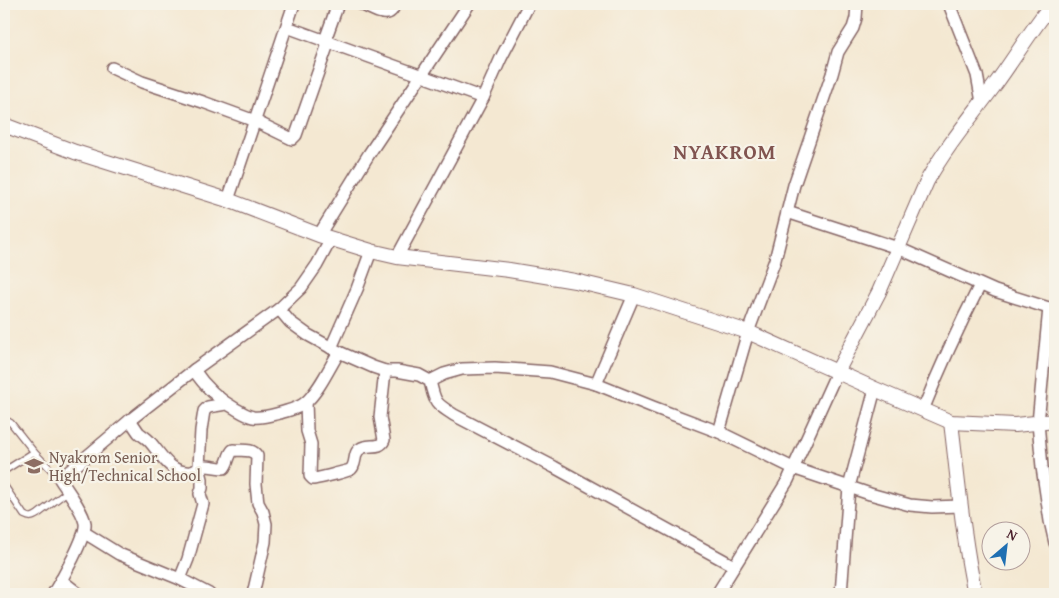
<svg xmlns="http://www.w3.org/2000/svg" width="1059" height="598" font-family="'Gentium Book Plus',serif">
  <rect width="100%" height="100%" fill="#f7f3e8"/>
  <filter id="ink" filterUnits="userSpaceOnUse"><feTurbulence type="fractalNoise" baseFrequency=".02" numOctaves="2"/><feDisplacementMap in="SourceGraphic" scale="10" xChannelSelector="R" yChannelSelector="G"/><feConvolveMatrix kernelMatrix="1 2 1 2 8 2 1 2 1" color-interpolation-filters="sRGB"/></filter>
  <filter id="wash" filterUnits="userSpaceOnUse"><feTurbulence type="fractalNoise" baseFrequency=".0096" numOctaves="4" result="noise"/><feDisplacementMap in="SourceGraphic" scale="20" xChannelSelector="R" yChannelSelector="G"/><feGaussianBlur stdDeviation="1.12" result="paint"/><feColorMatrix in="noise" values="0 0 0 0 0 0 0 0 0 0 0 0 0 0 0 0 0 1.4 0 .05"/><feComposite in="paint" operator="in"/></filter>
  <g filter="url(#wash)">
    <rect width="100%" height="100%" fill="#f4e8d2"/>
  </g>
  <g filter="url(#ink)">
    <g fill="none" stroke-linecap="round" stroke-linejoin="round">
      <g stroke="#866565" stroke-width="8">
        <g id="service">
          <polyline points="4,419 11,423 34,452 60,479"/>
          <polyline points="4,471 34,452"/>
          <path d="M4,485l20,30c6,3 8,3 14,-1l30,-23"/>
        </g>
      </g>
      <g stroke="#866565" stroke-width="14">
        <g id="minor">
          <path d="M361,4c7,3 24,14 30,7 2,-2 3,-5 4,-7"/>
          <polyline points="949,4 977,75 982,102"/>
          <polyline points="287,27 483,98"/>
          <polyline points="325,40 338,4"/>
          <polyline points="112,68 142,82 203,102 255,121 292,139 296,135 329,41"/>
          <polyline points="228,200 294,4"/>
          <polyline points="787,212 898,248 995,291 1055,310"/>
          <polyline points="319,235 369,154 469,4"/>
          <polyline points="397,257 483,98 501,58 529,4"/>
          <polyline points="1049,308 1038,423 1042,467 1050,521 1055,543"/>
          <path d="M279,309l11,13 18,13 31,17 34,15 12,4h12l22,4 11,6c5,22 5,22 24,34l100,52 180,99"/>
          <polyline points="331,348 357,289 371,251"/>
          <path d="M194,370c11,17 24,29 42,39 5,3 11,7 17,8 9,1 19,-2 27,-4 9,-3 17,-4 25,-10 14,-12 24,-35 34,-51"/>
          <polyline points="430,381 444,374 462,369 495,368 550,372 596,384 653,407 719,432 793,468 870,494 910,505 932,507 961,506"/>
          <polyline points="596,384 634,295"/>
          <path d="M306,402l1,29 4,13 -1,32 3,3c3,0 36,-8 38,-10 1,-1 2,-2 2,-3 3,-5 1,-14 7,-17 8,-6 20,1 24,-9l-4,-23 5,-46"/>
          <path d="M923,410c17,-43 36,-84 57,-125"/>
          <path d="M130,420c3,4 6,9 9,13 4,3 9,6 12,10 11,13 20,31 40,29 6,-1 8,-6 14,-6 7,0 13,2 19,2 5,-6 4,-13 9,-18 9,1 19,-2 24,6l-1,28 2,19 5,9 3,12 -1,18 -12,52"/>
          <polyline points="719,432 748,332 775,260 794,185 832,74 838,52 853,28 856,18 857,4"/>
          <polyline points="85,533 119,554 180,579 209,594"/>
          <polyline points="180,579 188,559 203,504 200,494 202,488 202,479 199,467 201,430 204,411 208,407 226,404"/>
          <polyline points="61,580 79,594"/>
          <path d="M53,594c8,-13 34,-58 32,-71 -2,-12 -18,-33 -25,-44l70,-59 64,-50 85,-61 22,-21 16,-23 14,-26"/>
          <polyline points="717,594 788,480 837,372"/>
          <polyline points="841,594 849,487 875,389"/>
        </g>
      </g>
      <g stroke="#866565" stroke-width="16">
        <g id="tertiary">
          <polyline points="4,125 75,152 228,200 319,235 371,251 397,257 509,270 575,281 634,295 748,332 875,389 951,422 1015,425 1055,421"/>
          <path d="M837,372l42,-80 48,-111c19,-34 44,-64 67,-95 20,-27 37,-56 58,-82"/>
          <path d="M951,422c7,58 12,116 24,172"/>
        </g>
      </g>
      <use href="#service" stroke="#fff" stroke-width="5.5"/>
      <use href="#minor" stroke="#fff" stroke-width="11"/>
      <use href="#tertiary" stroke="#fff" stroke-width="14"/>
    </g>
  </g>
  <defs>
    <g id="school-bare" transform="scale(1.5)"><path d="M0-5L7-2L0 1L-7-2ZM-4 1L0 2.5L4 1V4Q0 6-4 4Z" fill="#8d6e63" stroke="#f7f3e8" stroke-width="2.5" paint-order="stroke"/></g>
  </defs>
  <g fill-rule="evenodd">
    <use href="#school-bare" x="34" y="466"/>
  </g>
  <g text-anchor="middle" stroke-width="4.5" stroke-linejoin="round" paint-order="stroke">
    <g font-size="16" fill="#785e54" stroke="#f7f3e8" text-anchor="start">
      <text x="49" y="463">Nyakrom Senior<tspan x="49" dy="18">High/Technical School</tspan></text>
    </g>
    <g font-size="21" font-weight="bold" letter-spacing="1" fill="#815450" stroke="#f7f3e8">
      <text x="725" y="159">NYAKROM</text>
    </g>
  </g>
  <rect width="1059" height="598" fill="none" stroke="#f7f3e8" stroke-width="20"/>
  <g transform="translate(1006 546) rotate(28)"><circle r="24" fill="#f7f3e8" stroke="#b29e9c"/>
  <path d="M0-4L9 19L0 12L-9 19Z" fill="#1f6fb2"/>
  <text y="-8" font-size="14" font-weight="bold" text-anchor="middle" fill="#4a1f2b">N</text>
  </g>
</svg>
